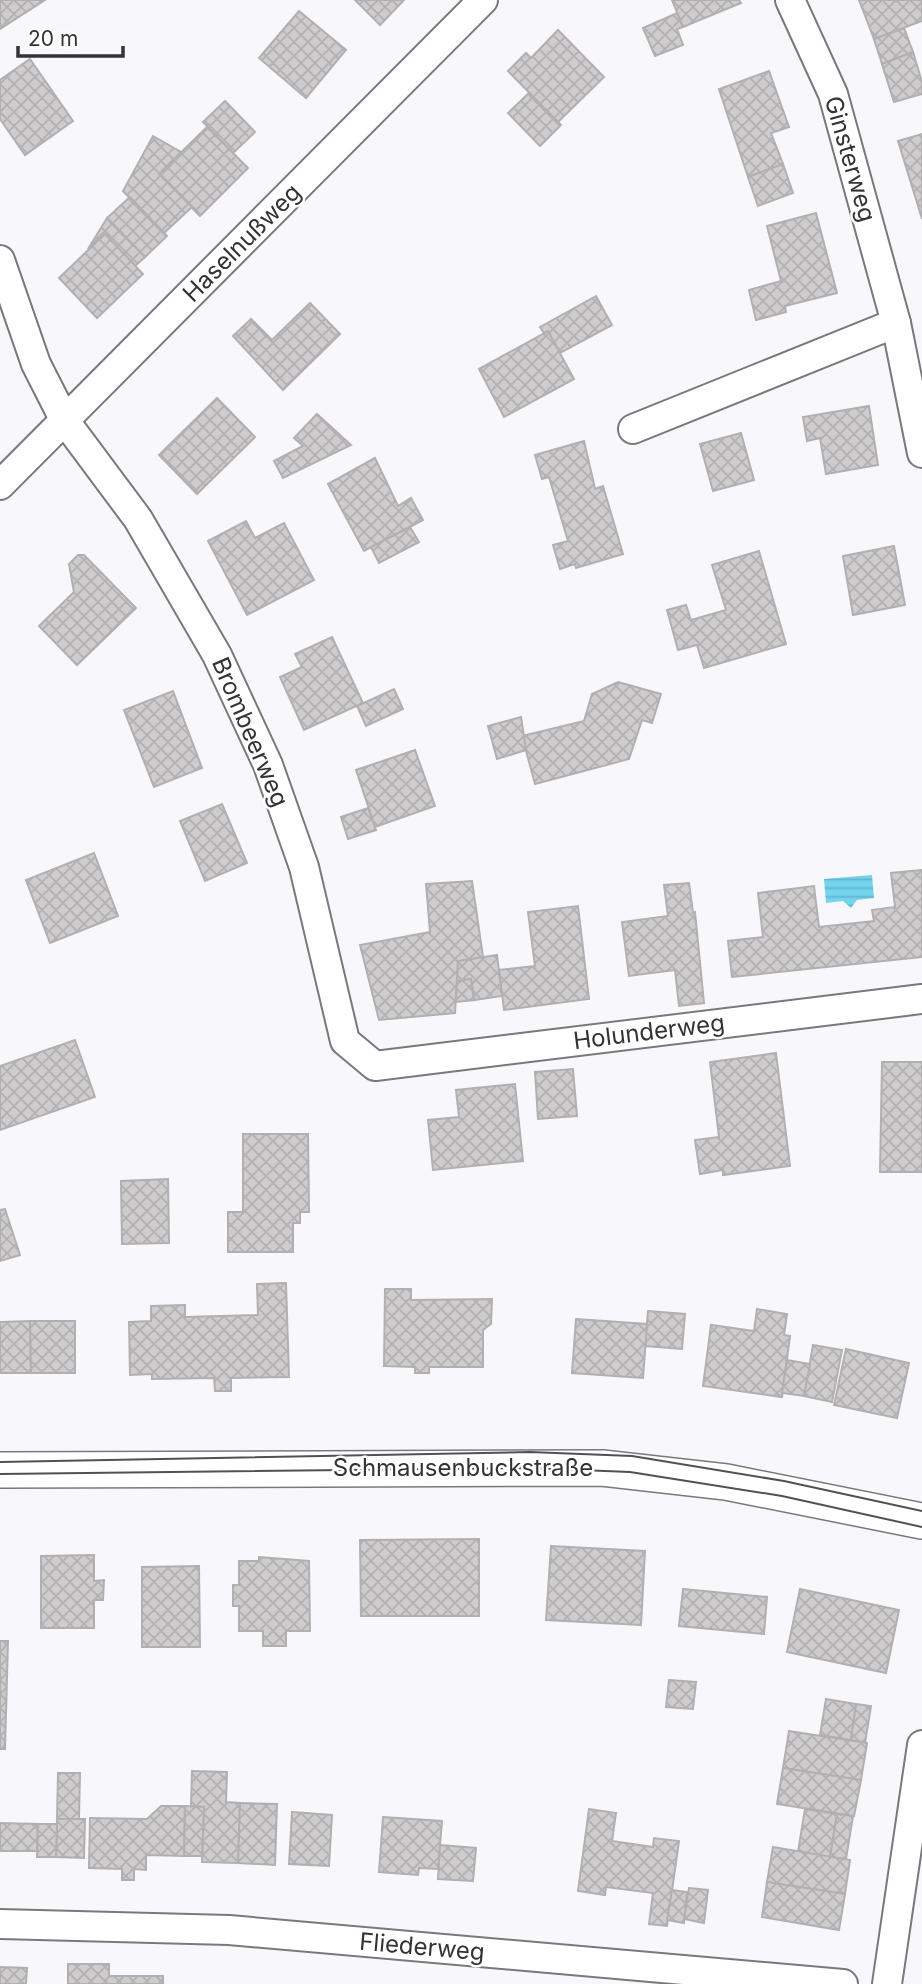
<svg xmlns="http://www.w3.org/2000/svg" width="922" height="1984" font-family="Inter,sans-serif">
  <defs>
    <pattern id="water-rules" width="6" height="5" patternUnits="userSpaceOnUse" patternTransform="scale(1.75)"><rect width="6" height="5" fill="#73d4ee"/><path d="M0 2.5h6" fill="none" stroke="#64b6cd"/></pattern>
    <pattern id="building-cross-hatch" width="8" height="8" patternUnits="userSpaceOnUse" patternTransform="scale(1.75)"><rect width="8" height="8" fill="#cfccce"/><path d="M0 0l8 8M0 8l8-8" fill="none" stroke="#b2b0b2"/></pattern>
  </defs>
  <rect width="100%" height="100%" fill="#f8f8fc"/>
  <polygon fill="url(#water-rules)" points="872,875 874,898 857,900 851,908 843,901 826,903 824,879"/>
  <g fill="url(#building-cross-hatch)" stroke="#b2afb1" stroke-width="2">
    <polygon points="0,0 45,0 0,29"/>
    <polygon points="355,0 404,0 380,25"/>
    <polygon points="672,0 739,0 741,3 683,27"/>
    <polygon points="859,0 922,0 922,21 874,39"/>
    <polygon points="299,11 346,50 306,98 259,58"/>
    <polygon points="677,13 683,27 677,29 683,45 655,56 643,28"/>
    <polygon points="904,28 913,52 882,64 874,39"/>
    <polygon points="558,30 604,77 558,122 508,71 526,53 531,58"/>
    <polygon points="913,52 922,82 922,94 894,102 882,64"/>
    <polygon points="30,59 73,121 25,155 0,119 0,80"/>
    <polygon points="769,71 789,127 771,133 783,164 748,177 719,89"/>
    <polygon points="529,93 561,125 540,146 508,113"/>
    <polygon points="225,101 255,132 233,153 203,122"/>
    <polygon points="207,127 248,168 200,216 159,174"/>
    <polygon points="922,134 922,219 898,141"/>
    <polygon points="153,136 181,152 159,174 192,207 164,233 123,191"/>
    <polygon points="783,164 793,193 758,206 748,177"/>
    <polygon points="130,197 167,236 145,257 107,218"/>
    <polygon points="816,213 837,293 785,306 786,312 756,320 749,290 781,281 767,226"/>
    <polygon points="107,218 145,257 135,266 105,234 88,249"/>
    <polygon points="105,234 143,274 97,318 59,278"/>
    <polygon points="596,296 612,325 560,353 548,331 544,333 540,327"/>
    <polygon points="310,303 340,334 283,390 233,336 251,319 272,340"/>
    <polygon points="548,331 574,379 504,417 479,369"/>
    <polygon points="217,398 255,437 197,494 159,455"/>
    <polygon points="869,406 878,465 826,474 820,438 807,441 803,417"/>
    <polygon points="317,414 351,445 283,478 274,461 303,446 294,438"/>
    <polygon points="741,433 754,480 713,491 700,444"/>
    <polygon points="584,441 594,484 595,489 603,486 623,554 576,568 575,564 560,569 553,545 568,541 549,477 542,479 535,455"/>
    <polygon points="375,458 398,506 411,498 423,520 364,551 328,484"/>
    <polygon points="246,521 255,538 284,523 314,580 247,615 208,541"/>
    <polygon points="410,527 419,542 379,563 371,547"/>
    <polygon points="894,546 905,605 853,615 843,556"/>
    <polygon points="759,551 786,644 704,668 697,645 678,650 667,610 686,605 691,620 726,610 712,565"/>
    <polygon points="78,555 84,555 136,608 77,665 39,626 74,592 69,564"/>
    <polygon points="332,637 363,703 304,730 280,677 302,667 295,654"/>
    <polygon points="618,682 661,694 652,723 642,720 629,759 535,784 522,736 584,721 592,694"/>
    <polygon points="394,689 403,709 366,726 357,706"/>
    <polygon points="173,691 202,768 154,787 124,710"/>
    <polygon points="521,717 526,750 497,759 488,726"/>
    <polygon points="415,750 435,806 375,827 356,770"/>
    <polygon points="222,804 247,863 205,881 180,821"/>
    <polygon points="368,808 376,830 348,839 341,817"/>
    <polygon points="94,853 118,916 50,943 26,880"/>
    <polygon points="922,870 922,957 732,977 728,941 763,937 758,893 814,886 819,927 874,921 872,910 895,907 891,873"/>
    <polygon points="472,881 483,957 458,961 455,1013 379,1020 360,945 430,932 426,884"/>
    <polygon points="689,883 693,913 695,912 704,1003 679,1006 675,970 629,976 622,922 668,916 664,885"/>
    <polygon points="578,906 589,999 504,1010 499,970 535,966 528,912"/>
    <polygon points="497,955 502,996 474,1000 471,979 457,981 458,961"/>
    <polygon points="471,979 474,1000 456,1002 457,981"/>
    <polygon points="75,1040 95,1097 0,1130 0,1066"/>
    <polygon points="776,1053 790,1166 723,1175 723,1170 700,1174 695,1140 719,1137 710,1062"/>
    <polygon points="882,1062 922,1062 922,1172 880,1172"/>
    <polygon points="573,1069 577,1116 538,1119 535,1072"/>
    <polygon points="515,1084 523,1161 433,1170 428,1120 459,1117 456,1090"/>
    <polygon points="243,1134 308,1134 309,1212 300,1212 300,1223 293,1223 293,1252 228,1252 228,1212 243,1212"/>
    <polygon points="168,1179 169,1243 122,1244 121,1181"/>
    <polygon points="5,1209 20,1255 0,1261 0,1210"/>
    <polygon points="286,1283 289,1377 231,1378 231,1391 215,1391 214,1378 152,1379 152,1374 130,1375 129,1322 151,1321 151,1306 185,1305 185,1317 258,1315 257,1284"/>
    <polygon points="385,1289 411,1289 411,1300 492,1299 491,1324 483,1330 483,1367 429,1367 429,1373 415,1373 415,1367 384,1366"/>
    <polygon points="757,1309 787,1314 784,1335 790,1336 782,1397 703,1386 711,1325 754,1331"/>
    <polygon points="648,1311 685,1314 682,1349 645,1346"/>
    <polygon points="576,1319 647,1324 643,1378 572,1373"/>
    <polygon points="30,1321 31,1373 0,1373 0,1322"/>
    <polygon points="30,1321 75,1321 75,1373 31,1373"/>
    <polygon points="813,1345 842,1350 832,1402 804,1396"/>
    <polygon points="846,1349 909,1363 897,1418 834,1405"/>
    <polygon points="787,1360 810,1364 804,1396 782,1393"/>
    <polygon points="479,1539 479,1616 361,1616 360,1540"/>
    <polygon points="551,1546 645,1551 641,1625 546,1620"/>
    <polygon points="94,1555 94,1581 104,1580 103,1600 94,1600 94,1628 41,1628 41,1556"/>
    <polygon points="259,1557 309,1561 310,1631 286,1631 286,1646 263,1646 263,1631 239,1631 239,1606 233,1606 233,1585 239,1585 239,1561 259,1561"/>
    <polygon points="199,1566 200,1647 142,1647 142,1567"/>
    <polygon points="683,1589 767,1597 764,1634 679,1626"/>
    <polygon points="800,1589 899,1610 886,1673 787,1652"/>
    <polygon points="0,1641 8,1641 5,1749 0,1749"/>
    <polygon points="669,1680 696,1682 693,1709 666,1707"/>
    <polygon points="826,1699 856,1704 851,1740 820,1735"/>
    <polygon points="856,1704 871,1706 865,1743 851,1740"/>
    <polygon points="789,1731 867,1743 861,1780 783,1768"/>
    <polygon points="783,1768 861,1780 854,1816 777,1804"/>
    <polygon points="192,1771 227,1772 226,1802 240,1803 238,1863 202,1862 204,1807 191,1806"/>
    <polygon points="58,1773 80,1773 79,1819 57,1819"/>
    <polygon points="240,1803 277,1804 275,1865 238,1863"/>
    <polygon points="161,1806 185,1806 184,1856 146,1855 146,1870 134,1869 134,1880 122,1880 122,1869 89,1868 90,1818 147,1819"/>
    <polygon points="185,1806 204,1807 202,1856 184,1856"/>
    <polygon points="589,1809 616,1813 612,1841 653,1847 654,1838 679,1841 667,1926 649,1924 653,1893 606,1887 605,1895 578,1891"/>
    <polygon points="805,1809 837,1814 830,1857 798,1852"/>
    <polygon points="292,1812 332,1815 329,1866 289,1864"/>
    <polygon points="837,1814 853,1816 846,1859 830,1857"/>
    <polygon points="383,1817 442,1821 438,1869 419,1868 418,1875 379,1872"/>
    <polygon points="57,1819 85,1819 84,1858 56,1857"/>
    <polygon points="0,1823 38,1824 37,1851 0,1851"/>
    <polygon points="38,1824 57,1824 56,1857 37,1857"/>
    <polygon points="440,1845 476,1848 473,1881 438,1879"/>
    <polygon points="773,1847 850,1860 845,1894 767,1882"/>
    <polygon points="767,1882 845,1894 839,1930 762,1917"/>
    <polygon points="689,1888 708,1890 704,1923 684,1919"/>
    <polygon points="672,1890 687,1892 684,1923 667,1920"/>
    <polygon points="68,1964 109,1964 109,1976 163,1976 163,1984 68,1984"/>
    <polygon points="0,1967 27,1968 26,1984 0,1984"/>
  </g>
  <g fill="none" stroke-linecap="round" stroke-linejoin="round">
    <g stroke="#79797c" stroke-width="32">
      <g id="minor">
        <polyline points="790,0 833,94 896,323 922,453"/>
        <polyline points="0,260 36,364 65,421 138,519 217,655 268,765 304,867 345,1041 375,1066 922,999"/>
        <polyline points="633,429 896,323"/>
        <polyline points="0,485 483,0"/>
        <polyline points="0,1924 229,1930 843,1984"/>
        <polyline points="887,1984 922,1745"/>
      </g>
    </g>
    <g stroke="#79797c" stroke-width="38">
      <polyline id="tertiary" points="0,1470 602,1468 726,1482 922,1521"/>
    </g>
    <use href="#minor" stroke="#fff" stroke-width="28"/>
    <use href="#tertiary" stroke="#fff" stroke-width="35"/>
    <g stroke="#515153" stroke-width="2">
      <polyline points="0,1462 530,1452 632,1456 784,1481 922,1511"/>
      <polyline points="0,1474 530,1468 630,1472 782,1496 922,1527"/>
    </g>
  </g>
  <g text-anchor="middle" stroke-width="5" stroke-linejoin="round" paint-order="stroke">
    <g font-size="24" fill="#333334" stroke="#fff">
      <text transform="translate(850 159) rotate(74)" y="8">Ginsterweg</text>
      <text transform="translate(242 243) rotate(-45)" y="8">Haselnußweg</text>
      <text transform="translate(250 732) rotate(67)" y="8">Brombeerweg</text>
      <text transform="translate(649 1032) rotate(-7)" y="8">Holunderweg</text>
      <text x="463" y="1476">Schmausenbuckstraße</text>
      <text transform="translate(422 1947) rotate(5)" y="8">Fliederweg</text>
    </g>
  </g>
  <path d="M18 46v10h105v-10" fill="none" stroke="#333334" stroke-width="3.5"/>
  <text x="28" y="46" font-size="21" fill="#333334" stroke="#ffffff" stroke-width="5" paint-order="stroke">20 m</text>
</svg>
